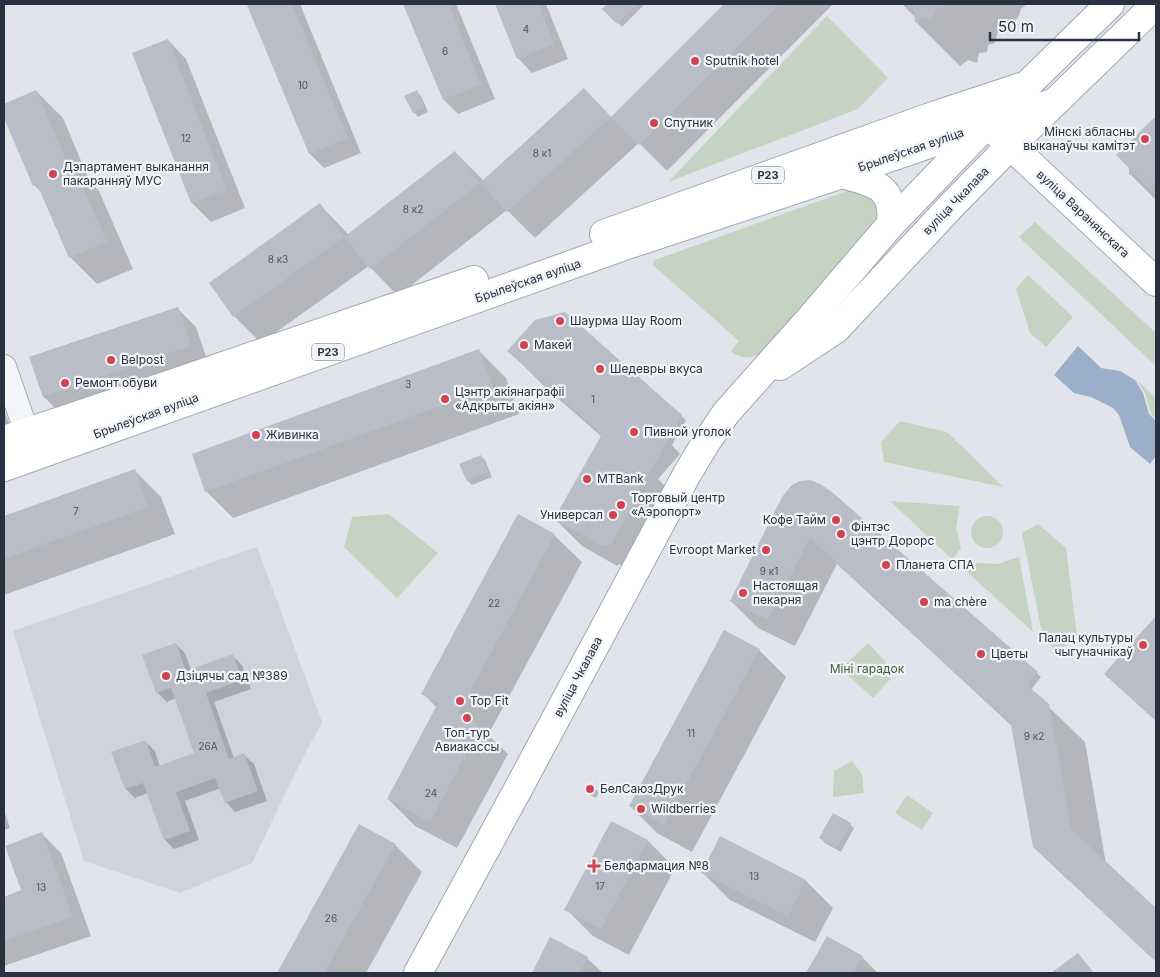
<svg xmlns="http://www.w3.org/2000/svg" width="1160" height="977" font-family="Inter,sans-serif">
  <rect width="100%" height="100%" fill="#e1e4ea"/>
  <polygon fill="#cfd3dc" points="257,547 322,722 297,769 252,863 180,893 84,861 13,631"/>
  <g fill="#c5d4c2">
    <polygon points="827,16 888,78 858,109 668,182"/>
    <path d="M850,190l9,1 15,8 5,15 -4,8 -115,132c-11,5 -20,5 -29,-3l8,-10 -86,-76v-3l2,-2z"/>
    <polygon points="1035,222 1156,333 1156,366 1019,237"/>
    <polygon points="1028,275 1073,317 1046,347 1030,333 1016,289"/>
    <polygon points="1137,380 1156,398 1156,419 1151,414 1145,393"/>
    <polygon points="900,421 947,432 1003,487 884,462 881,442"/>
    <polygon points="890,501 960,506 956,528 961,548 952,559"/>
    <polygon points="389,514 438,553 397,598 344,547 352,517"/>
    <circle cx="987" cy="532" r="16"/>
    <polygon points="1038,524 1066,548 1077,635 1059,653 1043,638 1022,533"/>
    <polygon points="1019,557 1033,632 967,572 976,563 997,564"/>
    <polygon points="868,643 896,673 873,698 841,669"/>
    <polygon points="852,761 862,774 864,793 833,797 834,771"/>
    <polygon points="907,795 933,813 922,830 895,813"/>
  </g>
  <polygon fill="#9bafcb" points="1078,346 1101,368 1120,371 1135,380 1143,393 1149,414 1156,421 1156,456 1150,464 1130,447 1119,415 1113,408 1091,397 1074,393 1054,375"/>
  <g fill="#0003">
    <polygon points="253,4 300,4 361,153 324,168 310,154 248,6"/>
    <polygon points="405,4 456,4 495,99 458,114 444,100"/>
    <polygon points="496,4 546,4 568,59 532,73 518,58"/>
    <polygon points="609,4 645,4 622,27 604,9"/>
    <polygon points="726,4 833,4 667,171 639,143 535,238 507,210 398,296 369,266 261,343 234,316 320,205 349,235 455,152 484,181 584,89 612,118"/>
    <polygon points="902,4 1027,4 1021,9 1018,18 1011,22 1009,28 998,31 995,43 988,45 987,52 979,53 977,63 968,60 960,66 916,22 916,18"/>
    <polygon points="168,40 186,59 245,208 211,222 192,203 134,53"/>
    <polygon points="36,91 63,118 90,182 99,191 133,269 97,284 70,257 44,195 34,185 4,115 4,105"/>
    <polygon points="417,92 421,96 428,112 418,117 414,112"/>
    <polygon points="1156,118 1156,200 1130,174 1130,167 1118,155"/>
    <polygon points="177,308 196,327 209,365 63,416 44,397 31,358"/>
    <polygon points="565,313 686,420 672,445 680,454 658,479 669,490 630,563 621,565 619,564 617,566 582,546 555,519 602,437 546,388 509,351"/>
    <polygon points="479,351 506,378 519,414 233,518 206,491"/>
    <polygon points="4,409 12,432 4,435"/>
    <polygon points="480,456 485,460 492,477 472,485 468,481 461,464"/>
    <polygon points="134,470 161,497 175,534 4,595 4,517"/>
    <polygon points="832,493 1041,677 1031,690 1085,742 1106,864 1156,910 1156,960 1069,879 1069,881 1034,847 1013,727 837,564 795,646 758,628 731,601"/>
    <polygon points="519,516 554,535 582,562 488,735 508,754 457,848 415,826 388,799 437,708 423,693"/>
    <polygon points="1156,617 1156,721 1105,674"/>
    <polygon points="176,644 185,653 191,670 233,656 242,665 251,689 214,702 234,758 244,755 254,764 267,801 235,812 226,802 221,788 185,801 199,840 174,849 165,840 148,793 135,798 126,789 146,742 155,751 160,767 196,754 176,698 167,702 157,692"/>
    <polygon points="759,650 786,677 692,852 657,833 630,806"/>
    <polygon points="595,788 599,792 596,798 590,795 586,791"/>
    <polygon points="4,810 10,828 4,830"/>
    <polygon points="612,822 648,841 675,868 629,955 593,936 566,909"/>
    <polygon points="850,824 854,828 841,852 825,843 821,838"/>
    <polygon points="360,826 395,845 422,872 366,973 278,973"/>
    <polygon points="42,834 61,853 91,936 4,966 4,898 22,891"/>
    <polygon points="703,873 806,881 833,908 815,942 730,900"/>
    <polygon points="827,938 862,957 878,973 808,973"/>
    <polygon points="551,939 587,958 603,973 533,973"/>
  </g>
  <g fill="#b8bdc7">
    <polygon points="250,4 292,4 348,138 309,154 247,5"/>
    <polygon points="403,4 449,4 481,85 443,100"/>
    <polygon points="495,4 539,4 554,44 517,59"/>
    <polygon points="607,4 637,4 617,24 602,9"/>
    <polygon points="724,4 780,4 639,145 611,117"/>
    <polygon points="906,4 944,4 943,7 935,9 932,19 923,17 915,23 914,11"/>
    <polygon points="168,39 227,190 191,203 132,53"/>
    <polygon points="584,88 611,117 507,212 480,183"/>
    <polygon points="36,90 68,164 72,162 107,242 69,258 37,184 33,186 4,118 4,104"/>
    <polygon points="417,90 425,107 413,113 404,96"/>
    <polygon points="1156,116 1156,181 1149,188 1136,175 1129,175 1129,168 1116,155"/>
    <polygon points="455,151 480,183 370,269 344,237"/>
    <polygon points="320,203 344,237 233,317 209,283"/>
    <polygon points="178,307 191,346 43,397 29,357"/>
    <polygon points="565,312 682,415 651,470 611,545 602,546 554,519 602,434 507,351 535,320"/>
    <polygon points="479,349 493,387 205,492 192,454"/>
    <polygon points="481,455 488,472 467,481 459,464"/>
    <polygon points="135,469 148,507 4,559 4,516"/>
    <polygon points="810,480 820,484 832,492 1038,672 1027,685 1049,704 1071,829 1156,908 1156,962 1033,847 1011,725 810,538 768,620 730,601 782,497 791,486 800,481"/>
    <polygon points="518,514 555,534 458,714 481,726 430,822 387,799 438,703 421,694"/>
    <polygon points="1156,616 1156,721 1104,674"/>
    <polygon points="724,630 760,649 664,825 629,806"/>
    <polygon points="176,643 186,671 233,654 242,680 206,693 229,759 244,753 258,791 225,803 215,778 176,792 190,831 164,840 143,783 125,789 111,752 146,740 155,767 194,753 171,688 156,693 142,655"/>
    <polygon points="589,783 596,787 591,794 584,791"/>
    <polygon points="833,813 851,823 837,848 819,838"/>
    <polygon points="611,821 648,840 601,929 564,910"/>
    <polygon points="359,824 396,844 324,973 277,973"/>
    <polygon points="42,832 73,917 4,941 4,897 21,890 5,846"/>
    <polygon points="720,836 806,880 788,916 701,873"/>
    <polygon points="827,936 863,956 853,973 806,973"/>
    <polygon points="550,937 588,957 579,973 532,973"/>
    <polygon points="1078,953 1094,973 1051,973"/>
  </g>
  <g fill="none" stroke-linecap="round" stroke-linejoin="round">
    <g stroke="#a6aab4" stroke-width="26">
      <polyline id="minor" points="4,367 33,450"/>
    </g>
    <g stroke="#a0a7b6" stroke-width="30">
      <g id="major">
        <polyline points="997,133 1156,282"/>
        <path d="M842,174c31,9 53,11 49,50"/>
        <polyline points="604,234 936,115 1021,87"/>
        <polyline points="780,366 836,329 953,204 1011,145 1156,4"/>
        <polyline points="4,440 171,384 474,280"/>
        <polyline points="4,467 621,247 842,174 987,124 1055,102"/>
        <polyline points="418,973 517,791 687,474 705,444 726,413 808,321 891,224 987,124 1110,4"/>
      </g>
    </g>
    <use href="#minor" stroke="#f4f5f8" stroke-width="24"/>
    <use href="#major" stroke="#fff" stroke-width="28"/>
  </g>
  <g fill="#d24351" stroke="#f0f3f7" stroke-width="2">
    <circle cx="695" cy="61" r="5"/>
    <circle cx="654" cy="123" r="5"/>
    <circle cx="1145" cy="139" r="5"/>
    <circle cx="53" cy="174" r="5"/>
    <circle cx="560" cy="321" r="5"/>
    <circle cx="524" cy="345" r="5"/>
    <circle cx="111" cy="360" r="5"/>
    <circle cx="600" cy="369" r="5"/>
    <circle cx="65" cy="383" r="5"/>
    <circle cx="445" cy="399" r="5"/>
    <circle cx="634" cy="432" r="5"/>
    <circle cx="256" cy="435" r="5"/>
    <circle cx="587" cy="479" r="5"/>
    <circle cx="621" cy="505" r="5"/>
    <circle cx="613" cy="515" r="5"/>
    <circle cx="836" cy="520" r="5"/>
    <circle cx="841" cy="534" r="5"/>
    <circle cx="766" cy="550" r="5"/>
    <circle cx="886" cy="565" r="5"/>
    <circle cx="743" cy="593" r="5"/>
    <circle cx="924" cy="602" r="5"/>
    <circle cx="1143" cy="645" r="5"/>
    <circle cx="981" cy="654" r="5"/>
    <circle cx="166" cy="676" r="5"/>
    <circle cx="460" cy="701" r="5"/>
    <circle cx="467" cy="718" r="5"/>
    <circle cx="590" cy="789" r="5"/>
    <circle cx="641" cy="809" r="5"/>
    <path d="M591.5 858.5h5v5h5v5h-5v5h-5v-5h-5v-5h5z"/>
  </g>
  <g text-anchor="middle" stroke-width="4.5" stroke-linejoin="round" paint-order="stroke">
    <g font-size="10" fill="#4d5363">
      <text x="526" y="33">4</text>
      <text x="445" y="55">6</text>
      <text x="303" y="89">10</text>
      <text x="186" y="142">12</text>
      <text x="542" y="157">8 к1</text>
      <text x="413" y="213">8 к2</text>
      <text x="278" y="263">8 к3</text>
      <text x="408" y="388">3</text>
      <text x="593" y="403">1</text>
      <text x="76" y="515">7</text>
      <text x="769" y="575">9 к1</text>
      <text x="494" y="607">22</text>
      <text x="691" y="737">11</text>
      <text x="1034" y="740">9 к2</text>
      <text x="208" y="750">26А</text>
      <text x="431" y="797">24</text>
      <text x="754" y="880">13</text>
      <text x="600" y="890">17</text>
      <text x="41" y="891">13</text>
      <text x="331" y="922">26</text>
    </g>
    <g fill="#f0f3f7" stroke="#656a78" stroke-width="1">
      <rect x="752" y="166.5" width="32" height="17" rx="4"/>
      <rect x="312" y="343.5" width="32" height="17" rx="4"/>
    </g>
    <g font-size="11" font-weight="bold" fill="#293042">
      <text x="768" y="179">Р23</text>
      <text x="328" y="356">Р23</text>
    </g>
    <g font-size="12" fill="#293042" stroke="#f0f3f7" text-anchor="start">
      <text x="705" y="65">Sputnik hotel</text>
      <text x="664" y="127">Спутник</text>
      <text x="1135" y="136" text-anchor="end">Мінскі абласны<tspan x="1135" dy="14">выканаўчы камітэт</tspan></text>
      <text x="63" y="171">Дэпартамент выканання<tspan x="63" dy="14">пакаранняў МУС</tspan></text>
      <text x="570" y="325">Шаурма Шау Room</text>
      <text x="534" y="349">Макей</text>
      <text x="121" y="364">Belpost</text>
      <text x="610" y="373">Шедевры вкуса</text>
      <text x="75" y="387">Ремонт обуви</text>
      <text x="455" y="396">Цэнтр акіянаграфіі<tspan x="455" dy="14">«Адкрыты акіян»</tspan></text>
      <text x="644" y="436">Пивной уголок</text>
      <text x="266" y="439">Живинка</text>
      <text x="597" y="483">MTBank</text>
      <text x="631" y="502">Торговый центр<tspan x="631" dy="14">«Аэропорт»</tspan></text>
      <text x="603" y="519" text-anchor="end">Универсал</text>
      <text x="826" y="524" text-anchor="end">Кофе Тайм</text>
      <text x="851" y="531">Фінтэс<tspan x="851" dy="14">цэнтр Дорорс</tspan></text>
      <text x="756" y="554" text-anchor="end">Evroopt Market</text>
      <text x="896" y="569">Планета СПА</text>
      <text x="753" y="590">Настоящая<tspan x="753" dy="14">пекарня</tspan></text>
      <text x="934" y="606">ma chère</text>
      <text x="1133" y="642" text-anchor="end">Палац культуры<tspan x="1133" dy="14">чыгуначнікаў</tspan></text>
      <text x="991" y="658">Цветы</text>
      <text x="176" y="680">Дзіцячы сад №389</text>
      <text x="470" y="705">Top Fit</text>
      <text x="467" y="737" text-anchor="middle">Топ-тур<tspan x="467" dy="14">Авиакассы</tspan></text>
      <text x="600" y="793">БелСаюзДрук</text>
      <text x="651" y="813">Wildberries</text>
      <text x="604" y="870">Белфармация №8</text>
    </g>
    <g font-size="12" fill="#293042" stroke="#f0f3f7">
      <text transform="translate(911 150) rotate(-19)" y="4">Брылеўская вуліца</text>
      <text transform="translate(956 201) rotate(-46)" y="4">вуліца Чкалава</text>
      <text transform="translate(1083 214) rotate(43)" y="4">вуліца Варанянскага</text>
      <text transform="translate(528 281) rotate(-19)" y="4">Брылеўская вуліца</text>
      <text transform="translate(146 416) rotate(-20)" y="4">Брылеўская вуліца</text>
      <text transform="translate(578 677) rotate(-62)" y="4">вуліца Чкалава</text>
    </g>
    <g font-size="12" fill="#3b5e36" stroke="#f0f3f7">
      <text x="867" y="673">Міні гарадок</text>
    </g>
  </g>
  <rect width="1160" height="977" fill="none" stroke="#293042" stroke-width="10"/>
  <path d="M990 32v8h149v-8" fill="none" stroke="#293042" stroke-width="2.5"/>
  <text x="998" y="32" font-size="15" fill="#293042" stroke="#f0f3f7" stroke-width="4" paint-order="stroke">50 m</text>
</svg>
